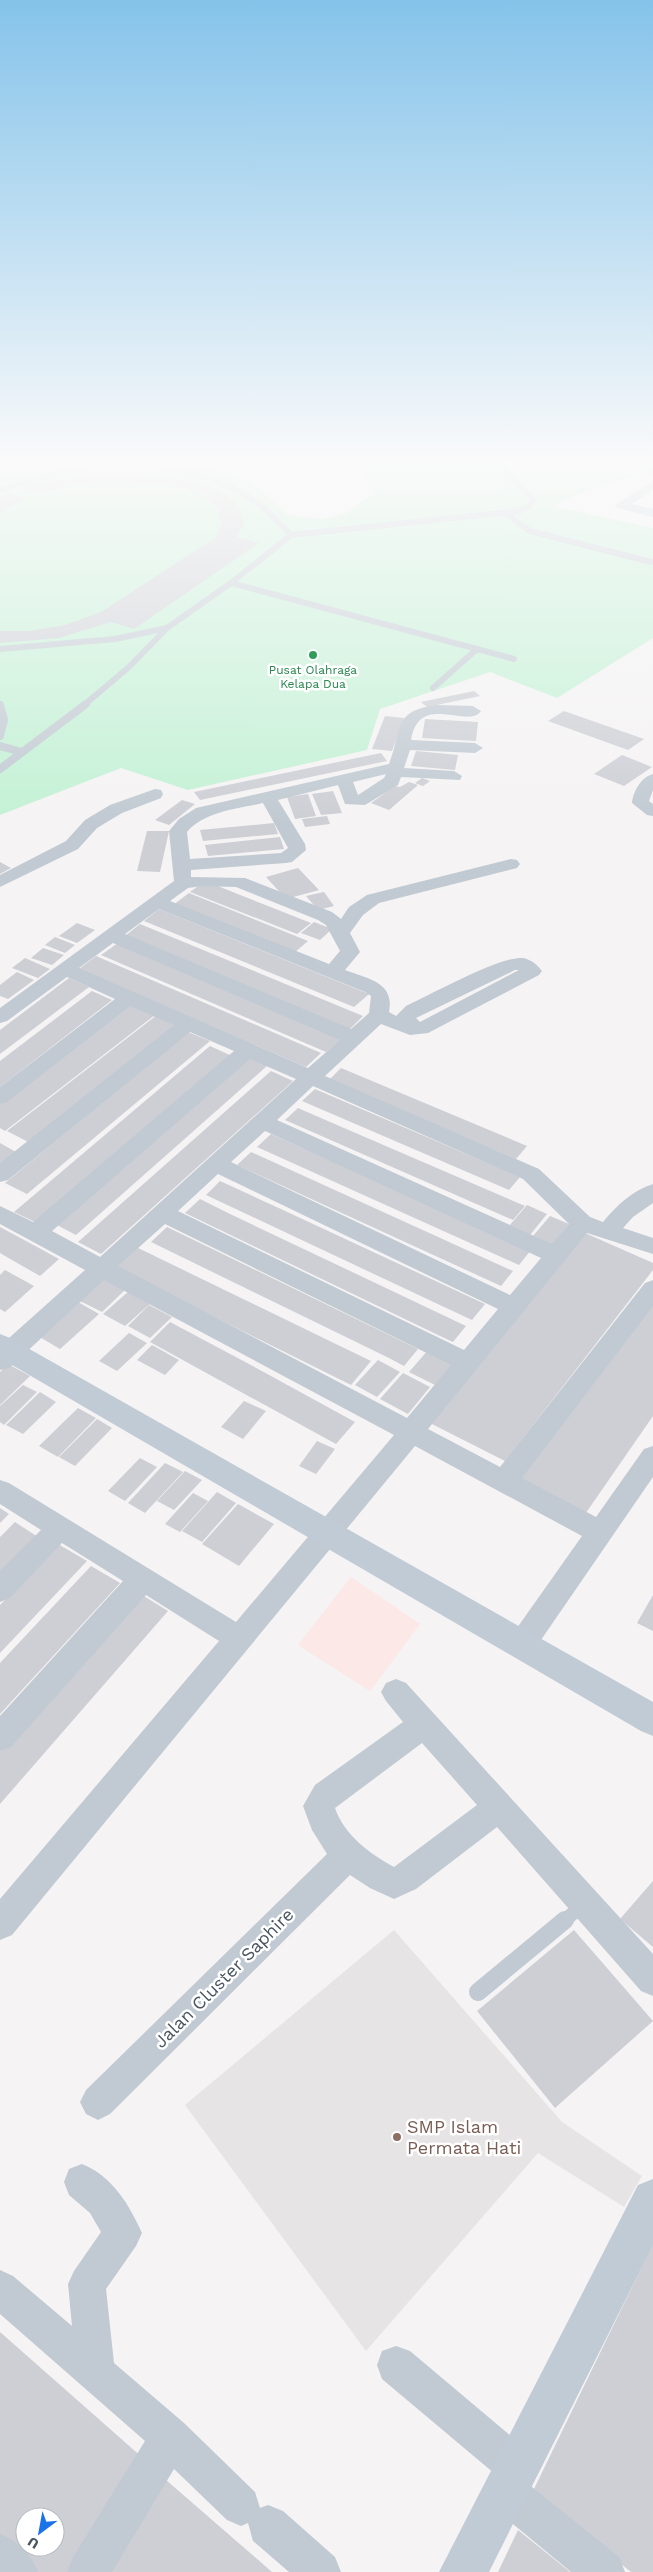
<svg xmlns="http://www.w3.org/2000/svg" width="653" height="2572" font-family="'Work Sans',sans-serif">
  <rect width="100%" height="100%" fill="#f5f3f3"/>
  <polygon fill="#e6e4e5" points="394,1930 562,2122 642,2176 624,2207 538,2153 366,2351 185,2105"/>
  <polygon fill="#fce8e6" points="351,1577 420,1624 370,1691 298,1645"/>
  <polygon fill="#c3f1d5" points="0,463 174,463 230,472 261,489 287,514 301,517 322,519 347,513 373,494 357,463 653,463 653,474 625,479 582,493 553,506 653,528 653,638 557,698 490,672 380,709 367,750 188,790 121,768 0,815"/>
  <g fill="#cdcfd5" fill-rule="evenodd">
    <polygon points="112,473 173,476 201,483 222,491 234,501 241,512 244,524 236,537 259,543 134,629 111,622 59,638 0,643 0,631 29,631 65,625 101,612 215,538 222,524 215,504 186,488 132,481 83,482 38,494 21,488 55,479"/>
    <polygon points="8,493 27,498 0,513 0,498"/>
    <polygon points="474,691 480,696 427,707 421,702"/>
    <polygon points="564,711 644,739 628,750 548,721"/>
    <polygon points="385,716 404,718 392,751 372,749"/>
    <polygon points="425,719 478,722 476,741 422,738"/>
    <polygon points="416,751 458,755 455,770 411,766"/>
    <polygon points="381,753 387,761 200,800 194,792"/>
    <polygon points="622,755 652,767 624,786 594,774"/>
    <polygon points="422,778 430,781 423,786 415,783"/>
    <polygon points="409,782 418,785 389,810 371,803 395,786 400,787"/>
    <polygon points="333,791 342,813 321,815 312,794"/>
    <polygon points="308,794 316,816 295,819 287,797"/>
    <polygon points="182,800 195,804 169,825 155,820"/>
    <polygon points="327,816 330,824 305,827 302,819"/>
    <polygon points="274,823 278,834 203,841 200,830"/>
    <polygon points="147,831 169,831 160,872 137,871"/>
    <polygon points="280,837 284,849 208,856 205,845"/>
    <polygon points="0,862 11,868 0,874"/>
    <polygon points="298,868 319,890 286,899 266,877"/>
    <polygon points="205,881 311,923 297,934 190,892"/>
    <polygon points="324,892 334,906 318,910 306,896"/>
    <polygon points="189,893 308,941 294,953 173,905"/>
    <polygon points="159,909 369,994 354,1007 144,921"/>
    <polygon points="314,922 332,929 320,940 301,933"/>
    <polygon points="77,923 95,930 77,943 59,936"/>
    <polygon points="140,924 363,1016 349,1030 125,936"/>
    <polygon points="55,937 75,945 65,953 45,945"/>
    <polygon points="118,943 342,1039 326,1052 101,955"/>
    <polygon points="43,948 64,955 52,965 31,958"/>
    <polygon points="96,956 321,1053 306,1067 79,969"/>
    <polygon points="25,958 50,969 38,978 12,968"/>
    <polygon points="17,972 34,980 8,999 0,996 0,985"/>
    <polygon points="69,978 89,987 0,1054 0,1030"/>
    <polygon points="92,991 112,1000 0,1087 0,1061"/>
    <polygon points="131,1004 155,1015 5,1131 0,1128 0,1104"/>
    <polygon points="157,1015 181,1026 32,1144 7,1131"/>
    <polygon points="188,1032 210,1041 27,1194 5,1183"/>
    <polygon points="210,1046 232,1056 37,1223 14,1212"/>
    <polygon points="246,1056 268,1065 76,1235 53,1223"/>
    <polygon points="341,1068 527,1146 516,1159 329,1080"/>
    <polygon points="271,1071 293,1081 101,1254 78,1242"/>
    <polygon points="315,1089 520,1177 509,1190 302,1101"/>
    <polygon points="298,1108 344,1128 525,1206 513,1220 285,1120"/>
    <polygon points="271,1134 531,1250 519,1265 257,1147"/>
    <polygon points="0,1143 16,1152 0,1164"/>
    <polygon points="251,1152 513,1271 501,1286 237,1165"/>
    <polygon points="220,1181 283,1210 485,1304 472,1320 442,1306 206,1195"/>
    <polygon points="200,1199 230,1214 466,1326 453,1342 438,1335 185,1213"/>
    <polygon points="527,1205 547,1214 530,1235 509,1226"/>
    <polygon points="550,1216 569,1224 552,1245 533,1236"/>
    <polygon points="0,1227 39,1248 59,1259 40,1276 19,1264 0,1253"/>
    <polygon points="167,1227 231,1258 418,1349 404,1366 389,1358 151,1242"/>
    <polygon points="585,1233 653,1263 653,1270 505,1461 428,1422"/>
    <polygon points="136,1247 371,1361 351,1385 114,1267"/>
    <polygon points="5,1270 34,1286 5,1312 0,1309 0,1275"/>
    <polygon points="103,1276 127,1288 102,1312 78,1300"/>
    <polygon points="129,1291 151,1303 125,1326 103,1314"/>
    <polygon points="653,1300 653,1416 581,1520 515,1484"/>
    <polygon points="78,1302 99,1314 60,1349 38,1336"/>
    <polygon points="149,1305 172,1317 150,1338 128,1326"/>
    <polygon points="170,1322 260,1370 355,1422 336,1444 150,1342"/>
    <polygon points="129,1333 147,1343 117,1371 99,1361"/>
    <polygon points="152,1345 179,1360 165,1375 137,1360"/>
    <polygon points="429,1349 455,1361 435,1385 409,1372"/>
    <polygon points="378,1360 400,1372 377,1397 355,1385"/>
    <polygon points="8,1364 30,1376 0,1405 0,1372"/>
    <polygon points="403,1373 430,1387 408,1414 380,1399"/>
    <polygon points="23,1385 37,1392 4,1425 0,1422 0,1406"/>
    <polygon points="40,1392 56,1402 23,1434 6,1425"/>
    <polygon points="244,1401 266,1411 243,1439 221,1427"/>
    <polygon points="78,1408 96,1418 58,1457 39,1446"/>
    <polygon points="97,1419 112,1428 75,1466 59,1457"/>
    <polygon points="317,1441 335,1449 316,1474 299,1466"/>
    <polygon points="140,1458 157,1467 125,1501 108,1491"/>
    <polygon points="165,1463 183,1472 145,1513 128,1503"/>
    <polygon points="185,1471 202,1480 174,1510 157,1501"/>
    <polygon points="217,1492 236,1503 202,1542 182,1531"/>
    <polygon points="193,1493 208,1501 180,1532 165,1524"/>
    <polygon points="238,1504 274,1524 239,1566 202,1544"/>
    <polygon points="0,1508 9,1514 0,1523"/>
    <polygon points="15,1522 41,1539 0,1582 0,1537"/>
    <polygon points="58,1544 87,1561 0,1653 0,1605"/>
    <polygon points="91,1566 120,1583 0,1714 0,1663"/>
    <polygon points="139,1593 168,1611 0,1804 0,1748"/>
    <polygon points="653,1595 653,1631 637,1623"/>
    <polygon points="653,1881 653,1947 620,1919"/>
    <polygon points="574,1930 653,2021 555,2108 477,2011"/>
    <polygon points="653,2244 653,2572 631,2572 532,2493"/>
    <path d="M0,2332l144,127 -70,113h-46l-28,-27zM25,2517h30v30h-30z"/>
    <polygon points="154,2469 173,2486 272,2572 91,2572"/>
    <polygon points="518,2530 559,2563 570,2572 498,2572"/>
  </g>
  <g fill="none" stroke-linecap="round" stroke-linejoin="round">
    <g stroke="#c1cad2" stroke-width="6">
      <path d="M0,490c77,-28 171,-37 245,5 18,10 32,25 46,40l-60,48 -64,45 -52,11 -115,10"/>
      <polyline points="505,513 530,531 651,562"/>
      <polyline points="291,535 519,511 530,506 533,499 496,463"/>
      <polyline points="231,583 514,659"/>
      <polyline points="433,688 477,649"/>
      <polyline points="84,705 129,667 167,628"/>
    </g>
    <g stroke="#c1cad2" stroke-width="8">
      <polyline points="0,705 4,720 0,736"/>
      <polyline points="0,746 22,752"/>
      <polyline points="0,769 86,704"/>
    </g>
    <polyline stroke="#c1cad2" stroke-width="14" points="564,1921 584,1904"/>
    <polyline stroke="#c1cad2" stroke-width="18" points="478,1992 565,1920"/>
    <g fill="#c1cad2" fill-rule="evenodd">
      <polygon points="653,481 653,490 632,504 653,509 653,517 617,508 615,505"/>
      <path d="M437,705l36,1 8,5c-13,19 -62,-20 -70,29l64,3 8,5 -8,5 -65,-3 -6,18 50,3 8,5 -2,4 -59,-3 -3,8 -33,20 -20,-1 -7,-19 -60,15 27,44 1,6 -14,12 -6,1 -95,7v7l54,1 87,34 9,7 8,-12 18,-12 144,-36 6,1 3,4 -3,4 -138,35 -16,12 -13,18 10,19 -15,18c23,9 50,12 44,42l7,4 10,-10c26,-12 89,-47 114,-48 8,-1 17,6 22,13l-3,4 -111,58 -18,2 -29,-11 -56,52 214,93 51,48 13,5c13,-16 30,-32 50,-38v19l-20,14 -10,11 30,10v16l-66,-21 -159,196 72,38 145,-184 8,-3v26l-131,172 74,39 48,-68 9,-3v31l-121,176 -10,4 -10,-4 -4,-9 4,-9 70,-99 -167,-90 -403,489 -12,5v-41l219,-258 -73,-46 -135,152 -11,4v-35l123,-135 -61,-38 -52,55 -10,4v-31l41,-41 -41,-26v-24l9,3 227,139 158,-187 -290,-155 -95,88 -9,2v-24l85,-76 -85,-46v-18l33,16 201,-171 -44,-19 -182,148 -8,2v-19l174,-138 -44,-19 -123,96 -7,2v-17l115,-88 -48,-22 -60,44 -7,2v-15l174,-127 -5,-50 10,-12 17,-11 193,-44c14,-34 2,-53 48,-59zM386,774l-2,4 -26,17 -5,-13zM263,803l25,45 -7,5 -91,6 -3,-27c18,-21 50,-23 76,-29zM202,886l34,1 82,33 8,5 14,26 -11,13 -159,-63 18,-13zM159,909l206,83 6,4 -2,17 -18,16 -226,-95zM113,943l227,97 -32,28 -229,-100zM515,970h4l-99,52 -4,-4zM250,1059l46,20 -196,178 -48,-26zM313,1086l210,93 46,45 -17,20 -275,-124zM265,1131l276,127 -31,37 -279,-133zM218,1174l280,135 -34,41 -286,-139zM165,1224l286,141 -44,53 -289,-152z"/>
      <path d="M653,774v16l-4,11 4,3v12l-6,-1 -15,-12c1,-11 9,-26 21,-29z"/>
      <polygon points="155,789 161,790 163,794 161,798 122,813 97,828 78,849 0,887 0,875 66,841 85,820 110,805"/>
      <path d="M396,1679l10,4 247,271v42l-12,-5 -144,-164 -81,62 -22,10 -24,-11 -20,-13 -240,239 -12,6 -12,-6 -6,-12 6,-12 241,-236 -15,-24 -9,-24 12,-21 88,-63 -17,-21 -5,-9 5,-9zM422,1743l55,62 -83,62c-24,-13 -50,-32 -59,-59z"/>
      <path d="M82,2164c30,12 47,40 60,69l-6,13 -30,43 8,74 70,60 71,69 5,16 8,-3 15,6 52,46 6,15h-52l-36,-31 -5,-18 -7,3 -14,-6 -53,-51 -62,103h-45l6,-15 72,-116 -145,-127v-44l13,6 59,50 -4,-42 6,-13 27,-39 -11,-19 -21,-18 -5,-13 5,-13z"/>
      <polygon points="396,2346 410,2351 531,2453 537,2467 531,2481 527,2483 619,2557 625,2572 571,2572 490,2505 484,2491 490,2477 495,2474 382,2379 377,2365 382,2351"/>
      <path d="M0,2534c19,8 30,19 38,38h-38z"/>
    </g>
    <g fill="#c1cbd6" fill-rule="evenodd">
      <polygon points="0,1334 10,1338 653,1702 653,1736 641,1731 0,1358"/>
      <polygon points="653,2179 653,2245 489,2572 439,2572 638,2185"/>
    </g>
  </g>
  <linearGradient id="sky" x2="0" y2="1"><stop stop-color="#85c3ea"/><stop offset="0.56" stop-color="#fafafa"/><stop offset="1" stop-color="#fafafa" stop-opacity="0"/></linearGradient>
  <rect width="653" height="823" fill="url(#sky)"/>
  <circle fill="#2e9e5b" stroke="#fff" stroke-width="2" cx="313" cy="655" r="5"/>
  <circle fill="#8d6e63" stroke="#fff" stroke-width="2" cx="397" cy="2137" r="5"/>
  <g text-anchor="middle" stroke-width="5" stroke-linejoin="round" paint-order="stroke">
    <g font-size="12" fill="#27864d" stroke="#fff">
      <text x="313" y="674">Pusat Olahraga<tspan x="313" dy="14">Kelapa Dua</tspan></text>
    </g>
    <g font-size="18" fill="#4a5661" stroke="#fff">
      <text transform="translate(224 1978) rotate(-45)" y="6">Jalan Cluster Saphire</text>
    </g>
    <g font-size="18" fill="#785e54" stroke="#fff" text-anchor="start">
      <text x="407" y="2133">SMP Islam<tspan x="407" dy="21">Permata Hati</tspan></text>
    </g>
  </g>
  <g transform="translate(40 2532) rotate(212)"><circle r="24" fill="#ffffff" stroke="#b7bbc0"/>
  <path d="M0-4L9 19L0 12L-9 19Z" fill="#1a73e8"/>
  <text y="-8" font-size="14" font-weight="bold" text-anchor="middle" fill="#4a5661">U</text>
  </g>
</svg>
